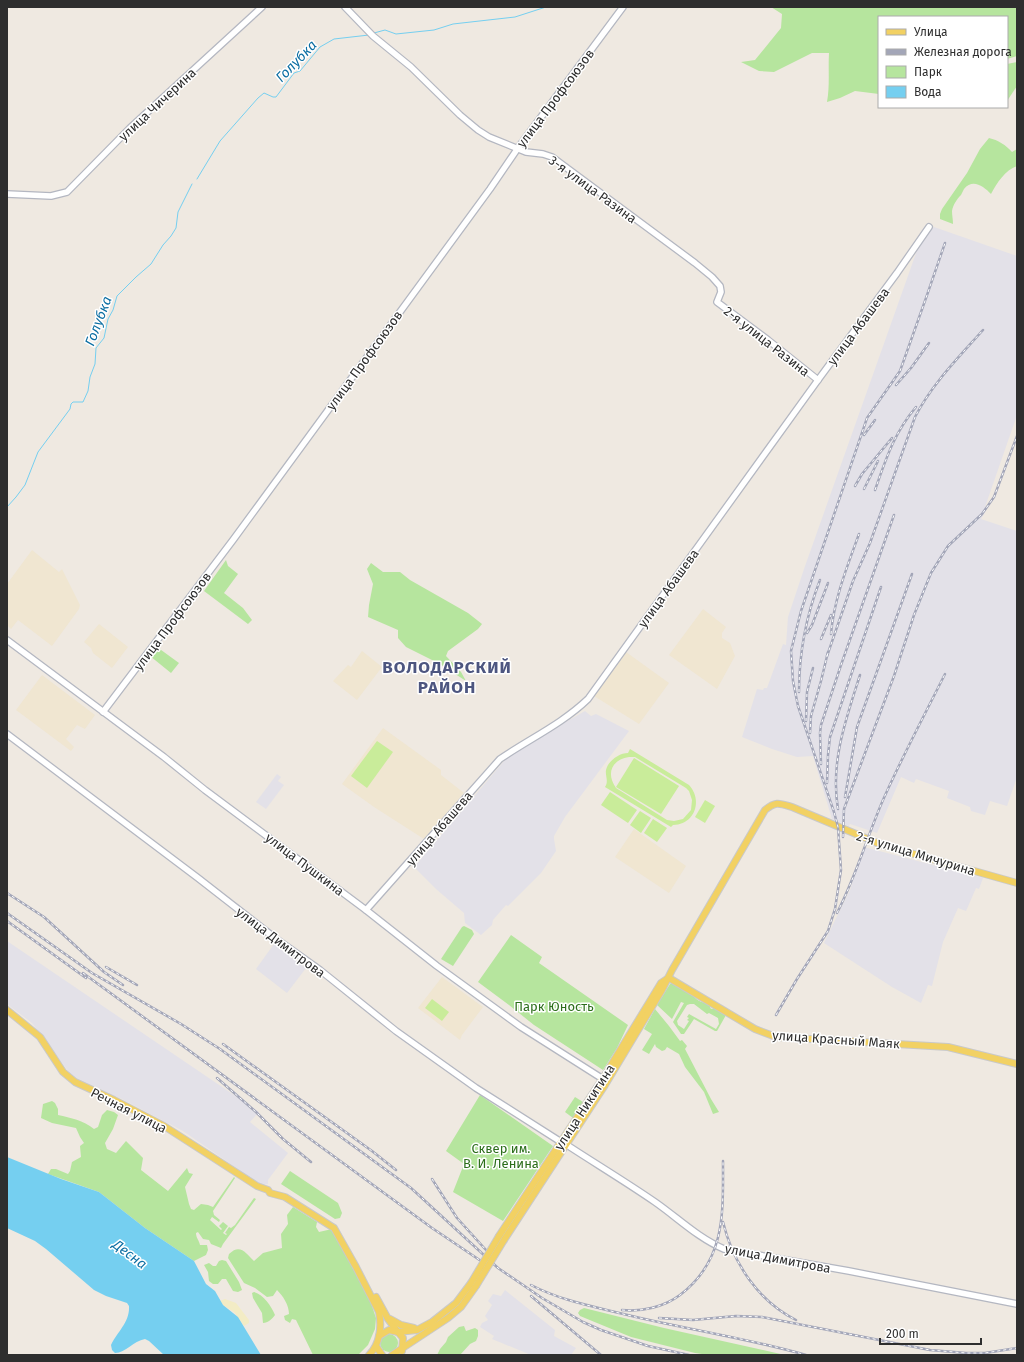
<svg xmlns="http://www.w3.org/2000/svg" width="1024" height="1362" font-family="'Fira Sans',sans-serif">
  <rect width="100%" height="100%" fill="#efe9e1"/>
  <g fill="#e3e1e8">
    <polygon points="934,227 1017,256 1017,415 985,507 987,509 981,519 1017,531 1017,777 1007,806 990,801 985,815 971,811 970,807 947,798 949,791 916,779 914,783 901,777 877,833 850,824 849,826 832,819 813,756 797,757 772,749 742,737 757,689 763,690 764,688 767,688 783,644 786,645 788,617 804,569 920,242"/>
    <polygon points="585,711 591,716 596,714 629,731 565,817 554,836 554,839 556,851 541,873 508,906 506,905 493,920 492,925 481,935 465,923 464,913 436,889 414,867 505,760 524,746"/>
    <polygon points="277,774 281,777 278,781 284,785 266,809 256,802"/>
    <polygon points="864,847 983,878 979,889 976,888 966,911 958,908 943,942 932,986 928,985 921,1003 892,987 824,943 850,890"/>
    <polygon points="7,941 259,1112 250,1122 288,1153 268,1180 268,1184 262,1185 258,1183 183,1131 122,1099 72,1076 32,1023 7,1004"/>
    <polygon points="274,944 306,968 287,993 256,969"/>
    <polygon points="505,1290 555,1330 554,1336 576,1348 571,1355 531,1355 492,1339 494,1336 480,1327 482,1323 488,1320 485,1316 492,1305 488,1301 493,1294 501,1296"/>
  </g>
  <g fill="#f0e6d1">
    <polygon points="32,550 59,572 62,569 80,605 79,609 52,646 18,620 11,629 7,625 7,584"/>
    <polygon points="703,609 726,627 722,633 722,638 730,643 735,656 717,689 669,655"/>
    <polygon points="99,624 128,647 112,668 93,653 91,648 84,642"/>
    <polygon points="362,651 382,667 357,700 333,681 348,665 351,667"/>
    <polygon points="626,652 669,683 639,724 594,696"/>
    <polygon points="42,675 95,715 85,729 77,725 66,739 74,747 71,751 16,710"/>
    <polygon points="383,728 441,770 441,775 464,793 424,839 374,807 342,784"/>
    <polygon points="634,829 686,866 669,893 615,857"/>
    <polygon points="442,977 483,1007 462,1035 460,1040 418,1008"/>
  </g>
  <g fill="#b6e59e" fill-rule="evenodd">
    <path d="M771,7h246v49l-10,3v-42h-128v77l-24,-3 -15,7 -13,4c3,-17 1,-33 2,-49h-17l-38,19 -15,-1 -18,-9 14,-2 26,-32 1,-14z"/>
    <polygon points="1017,62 1017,86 1007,101 1007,64"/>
    <path d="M989,138c9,2 17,7 23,14l5,-3v17c-12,4 -20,17 -26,28 -7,-7 -18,-16 -27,-5 -1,2 -2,4 -3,6 -4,4 -8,10 -9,16 0,4 1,9 1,13l-13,-5v-5l2,-5 25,-36 13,-24z"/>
    <polygon points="226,560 228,566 238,574 224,593 243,608 252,620 248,624 204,591"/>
    <polygon points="371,563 383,572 400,572 410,580 468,613 482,624 478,629 448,651 446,656 461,672 466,681 440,664 406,647 398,638 398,630 368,617 369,605 373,584 367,569"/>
    <polygon points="157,647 179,663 171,673 150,656"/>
    <polygon points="464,926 472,930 474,934 453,966 441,959 462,927"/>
    <polygon points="511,935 542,957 539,963 628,1025 617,1048 603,1070 534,1025 509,1005 478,982"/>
    <path d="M673,983l20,12c3,7 12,7 18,11l-1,2 2,1 2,-1 12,7 -9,16h-2l-21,-12 -10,15h-3l-8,-12 11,-19 -3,-1 -9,17 -15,-14 13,-21zM690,1004h4l13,10 2,-1 9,5 1,6 -3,5 -27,-15 -2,3 2,1 -2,2 2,1 -5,8 -6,-4 -1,-4 10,-16z"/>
    <polygon points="655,1009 669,1026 680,1041 682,1040 687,1046 685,1049 711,1099 719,1112 713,1114 704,1092 685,1067 679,1054 667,1047 665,1050 662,1051 656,1047 655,1044 649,1054 642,1050 652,1034 644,1029"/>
    <polygon points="480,1095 553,1146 503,1221 453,1192 464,1164 446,1151"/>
    <polygon points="575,1097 583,1102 573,1118 565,1112"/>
    <path d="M52,1101l3,2 3,6v6c13,3 25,5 36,14l4,-2 4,-12 5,-5 7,2 4,3 -5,14 -8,14 2,6 9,4 10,-12 17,17 -2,12 27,21 19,-23 2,5 4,1 -8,13 4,17 2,5 3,1 7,-6 7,1 5,2 21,-30 1,1 -22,33 1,4 6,5 -1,2 -7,-5 -2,3 11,10 1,-1 -3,-3 4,-4 5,4 -5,7 3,2 1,-1 -2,-1 4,-6 2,1 4,-3 19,-27 2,1 -33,45 -2,4 -10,-4 -2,-4 -6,-1 -5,-7 -2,1c0,5 3,7 4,12h7l1,5 -2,5 -12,6 -49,-33 -46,-36 -51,-18 3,-5h5l12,5 2,-3 2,-9 9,-5 -1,-11 4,-3 -4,-6 -4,-9 -24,-5 -11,-5 2,-14z"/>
    <polygon points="290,1171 338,1203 342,1213 340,1218 335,1219 281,1184"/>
    <path d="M293,1207l24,15 -1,5 3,5 13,-3 39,74 5,15 -1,11 -7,16 -10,10h-45l-17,-35 -4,-1 -2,4 -5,-3 -1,-4 5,-2c0,-9 -6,-18 -12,-24l-4,6 -6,1 -12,-9 -11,-5 -16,-25 1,-4c11,-11 17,-1 25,7l9,-8 19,-5 -1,-14 7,-10 -1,-9z"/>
    <polygon points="222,1260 226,1261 239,1282 242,1290 238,1292 233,1291 226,1279 222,1279 218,1284 213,1284 209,1281 208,1272 204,1265 209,1263 213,1266 216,1266 219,1261"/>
    <path d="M254,1292c10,3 17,14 21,23 -3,4 -7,8 -12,8l-1,-10 -9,-15 -1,-5z"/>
    <polygon points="584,1308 664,1328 785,1355 709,1355 695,1353 631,1337 580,1316 578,1313 580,1310"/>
    <polygon points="464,1326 466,1331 475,1328 478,1330 478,1336 476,1341 470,1344 460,1355 437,1355 440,1349 446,1342 448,1337 459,1327"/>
    <circle cx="389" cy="1343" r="9"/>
  </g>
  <polygon fill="#f3ecc5" points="225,1299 236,1303 249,1320 249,1323 244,1326 234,1312 223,1305 220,1301"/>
  <g fill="#c9ec9a" fill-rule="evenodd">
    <polygon points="377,741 393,752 367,788 351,776"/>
    <path d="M630,749l59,36c14,15 6,40 -16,40l-2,2 -66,-40c4,-6 0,-11 1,-17 2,-9 13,-17 22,-17zM629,757h6l51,31 3,3 3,9 -1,10 -8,9 -9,2 -7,-1 -51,-32c-10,-14 -5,-28 13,-31z"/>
    <polygon points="634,758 679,786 661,814 616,787"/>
    <polygon points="610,792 637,810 628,823 601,805"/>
    <polygon points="705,800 715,806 705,823 695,817"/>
    <polygon points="640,811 651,818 641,833 630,825"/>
    <polygon points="653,819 667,828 657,842 644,833"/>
    <polygon points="432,999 449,1012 442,1021 425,1008"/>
  </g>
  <path fill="#75cff0" d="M7,1157l54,22 38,13 46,36 49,33 12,23 9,7 8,14 15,12 23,38h-97l-15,-14 -4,-2c-12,2 -19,14 -30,14l-3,-3 -1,-5c7,-14 19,-23 18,-39l-2,-3 -21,-7 -12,-6 -48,-41 -11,-8 -28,-13z"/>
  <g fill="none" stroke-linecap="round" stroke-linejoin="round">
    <g stroke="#75cff0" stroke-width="1">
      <polyline points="374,33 385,30 396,34 434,30 453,24 515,17 546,7"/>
      <polyline points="197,179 220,141 258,98 264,93 273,97 276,97 294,73 300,71 320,47 334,39 369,35"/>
      <polyline points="7,507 16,497 25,485 38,452 70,409 71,404 73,402 83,402 88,391 90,377 95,364 96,348 104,338 108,319 113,310 117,296 136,277 151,264 163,245 171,236 176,228 178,212 192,184"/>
    </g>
    <g stroke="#b4b7c1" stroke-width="8">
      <g id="secondary">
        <polyline points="345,7 373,36 411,67 460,115 478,130 489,137 526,152 543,154 552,157 695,263 712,277 720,286 721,292 717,302 768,340 818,380"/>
        <polyline points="7,194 51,196 67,192 130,128 262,7"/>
        <polyline points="7,640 164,757 205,790 366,910 437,966 521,1027 606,1081"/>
        <polyline points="103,712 233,540 490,189 518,148 623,7"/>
        <polyline points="7,734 198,878 275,938 320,970 396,1031 476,1088 561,1142"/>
        <path d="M366,910l134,-151c29,-20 62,-35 88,-60l230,-319 79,-107 32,-46"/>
        <path d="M567,1145c29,19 59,37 88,57 23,16 43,36 69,47l125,22 168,33"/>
      </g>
    </g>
    <g stroke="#c9c9c9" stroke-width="8">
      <g id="primary">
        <polyline points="669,978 755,1029 776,1037 948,1047 1017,1064"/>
        <path d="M7,1010l33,27 23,35 12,10 39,18 50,26 93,60 11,4 2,3 15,4 49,31 22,39 23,45c3,15 1,32 -10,43"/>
        <polyline points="499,1236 605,1075 661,983 667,979"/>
        <path d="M504,1240l101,-155 57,-95 10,-20 93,-160c11,-9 14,-7 27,-3l90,38 135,38"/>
        <polyline points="376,1297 388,1319 397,1331"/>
        <polyline points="390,1319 401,1325 414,1328"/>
        <polyline points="398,1332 417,1330 432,1322 456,1303 471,1283"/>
        <polyline points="379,1336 389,1330 398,1332 403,1338 402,1351"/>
        <polyline points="376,1346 382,1355"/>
        <polyline points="392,1355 448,1318 461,1307 476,1286"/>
      </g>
    </g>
    <use href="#secondary" stroke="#fff" stroke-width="5.5"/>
    <use href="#primary" stroke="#f2d163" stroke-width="6"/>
    <g stroke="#a3a6b8" stroke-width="2.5">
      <g id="rail">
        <polyline points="896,385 911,368 929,343"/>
        <polyline points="864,435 875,420"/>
        <polyline points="855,486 862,474 892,438"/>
        <polyline points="864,489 878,461"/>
        <path d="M875,490c11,-31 19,-57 41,-83"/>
        <polyline points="807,633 812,625 828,583"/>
        <path d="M831,634c3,-35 16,-67 28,-100"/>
        <polyline points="821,639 831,615"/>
        <path d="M827,656l26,-75 17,-38 45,-126c17,-33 44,-60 68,-87"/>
        <path d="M799,692c0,-38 7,-76 21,-112"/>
        <polyline points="806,721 807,692 813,668"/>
        <polyline points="810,733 811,716 821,681 828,652"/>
        <polyline points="821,764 820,733 821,725 841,665 894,515"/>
        <polyline points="827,783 828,755 830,737 881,587"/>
        <polyline points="845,797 857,727 912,574"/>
        <path d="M838,809c-8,-47 8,-90 22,-134"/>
        <polyline points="843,837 844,809 894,676 914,615 931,573 948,546 982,514 994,497 1017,436"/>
        <polyline points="7,893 44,917 104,972 123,985"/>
        <polyline points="7,913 92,973 181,1024 220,1049 411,1188 498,1268 542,1298 583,1322 601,1330 648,1346 689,1355"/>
        <path d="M837,913c19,-37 30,-76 46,-113 19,-43 41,-84 62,-126"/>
        <polyline points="7,921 86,978"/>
        <polyline points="106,967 137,985"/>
        <polyline points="83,973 432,1228 487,1265"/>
        <polyline points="776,1015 797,979 828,931 835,909 841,870 838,827 834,812 798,706 793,681 791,651 801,611 865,424 867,418 900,371 926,298 945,243"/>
        <polyline points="223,1044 372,1151 396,1170"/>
        <polyline points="217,1078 256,1112 283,1139 311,1162"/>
        <polyline points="432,1179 457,1218 486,1250"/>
        <path d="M723,1222c10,41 35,79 73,98"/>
        <path d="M531,1285c27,14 55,20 84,27 63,16 128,25 191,43"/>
        <polyline points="531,1296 601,1355"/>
        <path d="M622,1310c20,2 42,-3 58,-15 46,-35 43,-82 43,-134"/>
        <polyline points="659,1318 693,1320 736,1316 762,1317 930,1350 966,1353 985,1353 1017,1348"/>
      </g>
    </g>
    <use href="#rail" stroke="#fff" stroke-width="1" stroke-dasharray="3" stroke-linecap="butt"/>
    <g stroke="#c9c9c9" stroke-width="8" stroke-linecap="butt">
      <g id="primary-bridge">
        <polyline points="471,1283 499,1236"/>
        <polyline points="476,1286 504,1240"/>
      </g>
    </g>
    <use href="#primary-bridge" stroke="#f2d163" stroke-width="6"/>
  </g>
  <g text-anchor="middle" stroke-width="3" stroke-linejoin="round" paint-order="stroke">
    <g font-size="13" fill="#2e2e2e" stroke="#fff">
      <text transform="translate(555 98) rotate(-53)" y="5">улица Профсоюзов</text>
      <text transform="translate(157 104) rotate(-43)" y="5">улица Чичерина</text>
      <text transform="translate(593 189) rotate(36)" y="5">3-я улица Разина</text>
      <text transform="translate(858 326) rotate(-53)" y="5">улица Абашева</text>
      <text transform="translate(767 341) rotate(38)" y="5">2-я улица Разина</text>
      <text transform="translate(364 360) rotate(-54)" y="5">улица Профсоюзов</text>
      <text transform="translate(668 588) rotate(-54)" y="5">улица Абашева</text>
      <text transform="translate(172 621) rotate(-53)" y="5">улица Профсоюзов</text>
      <text transform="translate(439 828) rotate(-49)" y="5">улица Абашева</text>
      <text transform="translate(916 853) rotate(17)" y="5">2-я улица Мичурина</text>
      <text transform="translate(305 864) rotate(37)" y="5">улица Пушкина</text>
      <text transform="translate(281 942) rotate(37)" y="5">улица Димитрова</text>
      <text transform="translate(836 1039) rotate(4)" y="5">улица Красный Маяк</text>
      <text transform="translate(584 1107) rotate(-57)" y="5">улица Никитина</text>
      <text transform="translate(129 1110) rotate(27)" y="5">Речная улица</text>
      <text transform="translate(778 1258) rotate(11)" y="5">улица Димитрова</text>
    </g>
    <g font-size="13" fill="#2c6e1b" stroke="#fff">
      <text x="554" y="1011">Парк Юность</text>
      <text x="501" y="1153">Сквер им.<tspan x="501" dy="15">В. И. Ленина</tspan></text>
    </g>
    <g font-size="14" font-style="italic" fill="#0d6fa3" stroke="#fff">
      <text transform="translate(296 61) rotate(-46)" y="5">Голубка</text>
      <text transform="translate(98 321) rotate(-69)" y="5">Голубка</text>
      <text transform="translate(130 1254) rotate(37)" y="5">Десна</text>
    </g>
    <g font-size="17" font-weight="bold" letter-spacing="1" fill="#4d5680" stroke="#fff">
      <text x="447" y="673">ВОЛОДАРСКИЙ<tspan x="447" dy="20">РАЙОН</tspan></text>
    </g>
  </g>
  <rect width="1024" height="1362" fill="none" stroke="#2e2e2e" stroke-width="16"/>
  <rect x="878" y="16" width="130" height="92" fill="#ffffff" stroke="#ababab"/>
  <rect x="886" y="29" width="20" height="6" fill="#f2d163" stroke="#ababab"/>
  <text x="914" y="36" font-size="12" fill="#2e2e2e">Улица</text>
  <rect x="886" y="49" width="20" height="6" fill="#a3a6b8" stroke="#ababab"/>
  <text x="914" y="56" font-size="12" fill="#2e2e2e">Железная дорога</text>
  <rect x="886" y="66" width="20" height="12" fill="#b6e59e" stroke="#ababab"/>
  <text x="914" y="76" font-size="12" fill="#2e2e2e">Парк</text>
  <rect x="886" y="86" width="20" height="12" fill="#75cff0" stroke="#ababab"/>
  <text x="914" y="96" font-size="12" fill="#2e2e2e">Вода</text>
  <path d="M880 1338v6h101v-6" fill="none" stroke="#2e2e2e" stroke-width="2"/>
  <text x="886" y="1338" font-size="12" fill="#2e2e2e" stroke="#ffffff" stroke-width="3" paint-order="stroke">200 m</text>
</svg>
